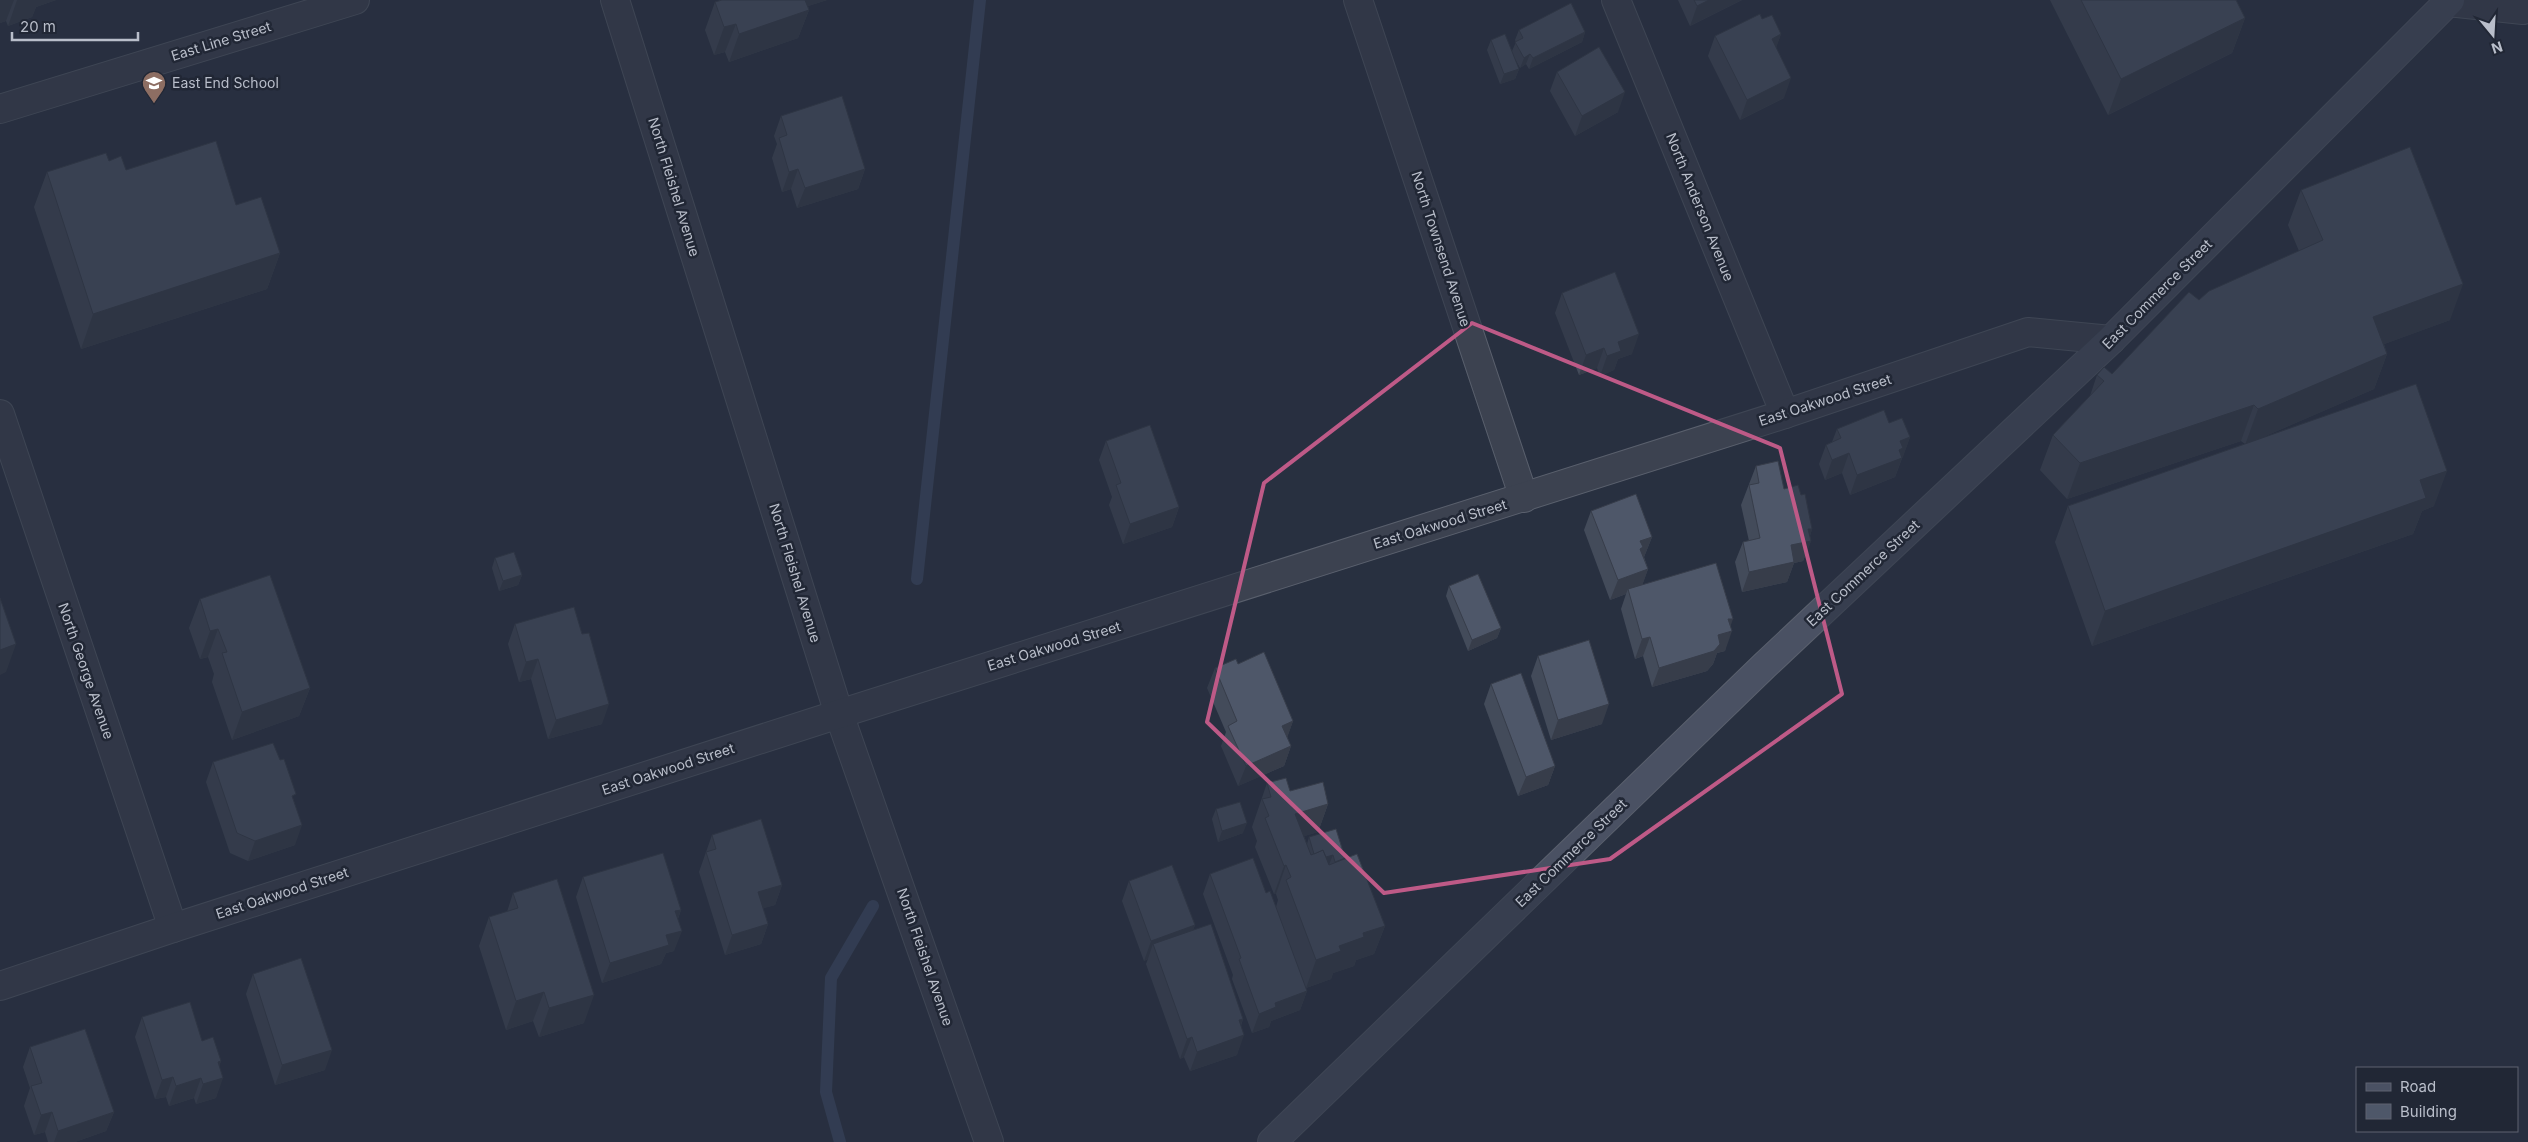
<svg xmlns="http://www.w3.org/2000/svg" width="2528" height="1142" font-family="Inter,sans-serif">
  <rect width="100%" height="100%" fill="#283040"/>
  <g fill="none" stroke-linecap="round" stroke-linejoin="round">
    <g stroke="#3f4c68" stroke-width="12">
      <polyline points="917,579 980,0"/>
      <polyline points="840,1142 826,1092 831,978 873,906"/>
    </g>
    <g stroke="#5a606d" stroke-width="30">
      <g id="street">
        <polyline points="615,0 839,714 989,1142"/>
        <polyline points="1358,0 1524,498"/>
        <polyline points="1616,0 1785,414"/>
        <polyline points="2448,2 2523,10 2528,8"/>
        <polyline points="0,109 355,0"/>
        <polyline points="0,414 173,928"/>
        <polyline points="0,986 173,928 839,714 1785,414 2028,332 2111,340"/>
      </g>
    </g>
    <g stroke="#5a606d" stroke-width="30">
      <polyline id="secondary" points="1272,1142 1764,666 2111,340 2450,0"/>
    </g>
    <use href="#street" stroke="#3c4250" stroke-width="28"/>
    <use href="#secondary" stroke="#4a5163" stroke-width="28"/>
  </g>
  <g fill="#434b5a">
    <polygon points="0,0 56,0 36,7 32,17 8,26 6,21 0,23"/>
    <polygon points="719,0 827,0 808,6 809,10 798,38 729,62 725,52 714,55 705,30 715,2 719,1"/>
    <polygon points="1678,0 1742,0 1690,26"/>
    <polygon points="2050,0 2236,0 2245,18 2232,53 2108,115"/>
    <polygon points="1762,19 1781,34 1776,47 1784,98 1740,120 1708,56 1715,36"/>
    <polygon points="1519,30 1585,32 1582,42 1529,69 1526,64 1520,68 1513,55 1519,69 1515,79 1500,84 1487,50 1491,40 1512,51 1516,42 1515,40"/>
    <polygon points="1557,72 1618,112 1575,136 1550,91"/>
    <polygon points="781,116 865,169 858,189 797,208 791,189 782,192 772,158 777,144 774,136"/>
    <polygon points="109,161 126,170 236,205 280,253 267,289 81,349 34,207 47,172"/>
    <polygon points="2301,190 2450,320 2384,344 2387,354 2374,389 2249,443 2434,506 2422,511 2413,534 2092,646 2055,542 2068,506 2245,444 2241,441 2067,499 2040,470 2053,435 2090,396 2097,375 2112,374 2199,300 2299,251 2288,225"/>
    <polygon points="1562,293 1632,354 1618,359 1614,370 1600,376 1597,368 1579,375 1555,313"/>
    <polygon points="1889,423 1910,437 1895,477 1850,495 1842,473 1825,480 1819,464 1826,445 1832,442 1837,429"/>
    <polygon points="1106,441 1179,507 1172,527 1123,544 1109,505 1112,497 1099,460"/>
    <polygon points="1756,466 1784,489 1801,495 1812,529 1810,536 1811,541 1803,561 1794,563 1787,582 1742,592 1735,562 1743,542 1749,541 1741,505"/>
    <polygon points="1591,511 1652,537 1644,557 1648,569 1642,585 1730,625 1725,651 1717,653 1713,664 1707,671 1652,687 1643,656 1635,659 1621,609 1626,594 1610,600 1584,530"/>
    <polygon points="495,558 522,575 518,585 499,591 492,568"/>
    <polygon points="1449,586 1501,628 1497,638 1468,651 1446,596"/>
    <polygon points="200,599 310,688 299,716 232,740 212,682 214,674 208,657 200,659 189,628"/>
    <polygon points="515,624 602,724 548,739 531,679 519,682 508,644"/>
    <polygon points="1538,656 1602,724 1551,740 1531,676"/>
    <polygon points="1238,664 1293,721 1287,737 1291,746 1284,766 1238,786 1221,746 1226,732 1207,688 1215,668"/>
    <polygon points="1491,684 1555,766 1548,785 1518,796 1484,704"/>
    <polygon points="213,762 294,800 295,845 248,861 230,853 206,782"/>
    <polygon points="1267,783 1328,804 1318,832 1304,836 1307,844 1309,837 1345,858 1385,926 1374,954 1356,960 1354,966 1333,973 1331,979 1306,988 1307,991 1300,1010 1271,1021 1269,1027 1252,1033 1232,979 1233,975 1203,894 1210,874 1266,893 1276,907 1278,900 1276,894 1274,894 1255,847 1257,841 1252,827"/>
    <polygon points="1216,809 1243,833 1218,842 1212,819"/>
    <polygon points="712,835 782,885 775,905 763,908 768,924 761,944 725,955 699,872"/>
    <polygon points="583,877 681,910 678,919 674,951 666,953 661,964 602,983 576,897"/>
    <polygon points="1129,881 1195,925 1193,930 1243,1019 1241,1026 1237,1055 1190,1071 1184,1057 1180,1059 1146,964 1148,959 1144,961 1122,901"/>
    <polygon points="513,893 584,1023 539,1037 533,1021 506,1030 479,946 489,917 507,912"/>
    <polygon points="253,974 325,1070 275,1085 246,994"/>
    <polygon points="142,1017 202,1041 221,1061 219,1066 216,1098 196,1104 194,1098 169,1106 166,1097 155,1099 135,1037"/>
    <polygon points="30,1047 114,1112 106,1131 75,1142 48,1142 45,1132 34,1135 24,1106 30,1088 23,1067"/>
  </g>
  <g fill="#373d4a">
    <polygon points="0,0 14,0 6,21 0,23"/>
    <polygon points="17,0 56,0 36,7 32,17 8,26"/>
    <polygon points="795,0 827,0 790,12"/>
    <polygon points="1709,0 1742,0 1690,26 1697,6"/>
    <polygon points="809,10 798,38 729,62 739,34"/>
    <polygon points="2245,18 2232,53 2108,115 2121,79"/>
    <polygon points="736,24 725,52 714,55 724,27"/>
    <polygon points="1585,32 1582,42 1529,69 1533,58"/>
    <polygon points="1781,34 1774,54 1772,39"/>
    <polygon points="1530,54 1526,64 1520,68 1524,58"/>
    <polygon points="1519,69 1515,79 1500,84 1504,74"/>
    <polygon points="1791,78 1784,98 1740,120 1747,100"/>
    <polygon points="1625,92 1618,112 1575,136 1582,116"/>
    <polygon points="798,169 791,189 782,192 789,172"/>
    <polygon points="865,169 858,189 797,208 805,188"/>
    <polygon points="280,253 267,289 81,349 93,314"/>
    <polygon points="2463,284 2450,320 2360,353 2373,317"/>
    <polygon points="1639,334 1632,354 1618,359 1614,370 1600,376 1607,356 1618,342"/>
    <polygon points="1604,348 1597,368 1579,375 1586,355"/>
    <polygon points="2387,354 2374,389 2245,445 2258,409"/>
    <polygon points="2254,405 2241,441 2067,499 2080,463"/>
    <polygon points="1910,437 1903,457 1899,459 1902,458 1895,477 1850,495 1857,475 1900,441"/>
    <polygon points="1849,453 1842,473 1825,480 1832,460"/>
    <polygon points="2447,471 2434,506 2422,511 2413,534 2092,646 2105,611 2420,480"/>
    <polygon points="1179,507 1172,527 1123,544 1130,524"/>
    <polygon points="1808,529 1812,529 1808,542 1811,541 1803,561 1794,563 1787,582 1742,592 1749,572 1791,545"/>
    <polygon points="1652,537 1644,557 1639,559 1640,541"/>
    <polygon points="1648,569 1641,589 1628,589 1626,594 1610,600 1618,580"/>
    <polygon points="522,575 518,585 499,591 503,581"/>
    <polygon points="1728,619 1733,619 1728,633 1732,631 1725,651 1717,653 1713,664 1707,671 1652,687 1659,668 1718,635"/>
    <polygon points="1501,628 1497,638 1468,651 1472,640"/>
    <polygon points="218,629 208,657 200,659 210,631"/>
    <polygon points="1650,637 1643,656 1635,659 1642,639"/>
    <polygon points="16,644 6,672 0,675 0,650"/>
    <polygon points="538,659 531,679 519,682 526,662"/>
    <polygon points="310,688 299,716 232,740 242,712"/>
    <polygon points="609,704 602,724 548,739 556,720"/>
    <polygon points="1609,704 1602,724 1551,740 1558,720"/>
    <polygon points="1293,721 1286,741 1282,726"/>
    <polygon points="1291,746 1284,766 1238,786 1246,766"/>
    <polygon points="1555,766 1548,785 1518,796 1526,777"/>
    <polygon points="1328,804 1318,832 1285,842 1295,814"/>
    <polygon points="1247,823 1243,833 1218,842 1222,831"/>
    <polygon points="302,825 295,845 248,861 255,841"/>
    <polygon points="1333,855 1329,865 1316,861"/>
    <polygon points="1286,865 1276,894 1274,894 1284,866"/>
    <polygon points="782,885 775,905 751,912 758,892"/>
    <polygon points="681,910 674,929 675,911"/>
    <polygon points="768,924 761,944 725,955 732,935"/>
    <polygon points="1195,925 1187,945 1153,944 1148,959 1144,961 1151,941"/>
    <polygon points="1385,926 1374,954 1356,960 1354,966 1333,973 1331,979 1306,988 1316,960 1339,946 1363,933"/>
    <polygon points="682,931 674,951 666,953 661,964 602,983 610,963 666,935"/>
    <polygon points="1307,991 1300,1010 1271,1021 1269,1027 1252,1033 1259,1014 1275,1003"/>
    <polygon points="544,992 533,1021 506,1030 516,1001"/>
    <polygon points="594,995 584,1023 539,1037 549,1008"/>
    <polygon points="1243,1019 1236,1038 1244,1035 1237,1055 1190,1071 1197,1052 1239,1020"/>
    <polygon points="1192,1037 1184,1057 1180,1059 1187,1039"/>
    <polygon points="332,1050 325,1070 275,1085 282,1065"/>
    <polygon points="221,1061 214,1081 223,1078 216,1098 196,1104 203,1084 218,1062"/>
    <polygon points="173,1077 166,1097 155,1099 162,1080"/>
    <polygon points="201,1078 194,1098 169,1106 176,1086"/>
    <polygon points="52,1112 45,1132 34,1135 41,1115"/>
    <polygon points="114,1112 106,1131 75,1142 54,1142 58,1131"/>
  </g>
  <g fill="#4e5769" stroke="#373d4a">
    <polygon points="722,0 805,0 809,10 739,34 736,24 724,27 715,2"/>
    <polygon points="1694,0 1709,0 1697,6"/>
    <polygon points="2081,0 2236,0 2245,18 2121,79"/>
    <polygon points="1571,3 1585,32 1533,58 1530,54 1524,58 1515,42 1523,38 1519,30"/>
    <polygon points="1760,14 1762,19 1772,15 1781,34 1772,39 1791,78 1747,100 1715,36"/>
    <polygon points="1505,34 1519,69 1504,74 1491,40"/>
    <polygon points="1599,47 1625,92 1582,116 1557,72"/>
    <polygon points="842,96 865,169 805,188 798,169 789,172 779,138 787,135 781,116"/>
    <polygon points="216,141 236,205 261,197 280,253 93,314 47,172 106,153 109,161 121,156 126,170"/>
    <polygon points="2410,147 2463,284 2373,317 2387,354 2258,409 2254,405 2080,463 2053,435 2104,381 2097,375 2104,367 2112,374 2189,292 2199,300 2209,291 2323,240 2301,190"/>
    <polygon points="1615,272 1639,334 1618,342 1621,351 1607,356 1604,348 1586,355 1562,293"/>
    <polygon points="2416,384 2447,471 2420,480 2426,498 2105,611 2068,506"/>
    <polygon points="1884,410 1889,423 1902,418 1910,437 1900,441 1903,448 1899,450 1902,458 1857,475 1849,453 1832,460 1826,445 1841,438 1837,429"/>
    <polygon points="1150,425 1179,507 1130,524 1116,485 1121,483 1106,441"/>
    <polygon points="1778,461 1784,489 1798,485 1801,495 1805,494 1812,529 1808,529 1811,541 1791,545 1794,562 1749,572 1743,542 1760,538 1749,485 1759,483 1756,466"/>
    <polygon points="1636,494 1652,537 1640,541 1643,547 1640,549 1648,569 1618,580 1591,511"/>
    <polygon points="514,552 522,575 503,581 495,558"/>
    <polygon points="1716,563 1733,619 1728,619 1732,631 1718,635 1720,644 1714,651 1659,668 1650,637 1642,639 1628,589"/>
    <polygon points="1478,574 1501,628 1472,640 1449,586"/>
    <polygon points="270,575 310,688 242,712 222,653 227,652 218,629 210,631 200,599"/>
    <polygon points="0,598 16,644 0,650"/>
    <polygon points="574,607 582,634 589,633 609,704 556,720 538,659 526,662 515,624"/>
    <polygon points="1589,640 1609,704 1558,720 1538,656"/>
    <polygon points="1264,652 1293,721 1282,726 1291,746 1246,766 1228,726 1237,721 1215,668 1236,659 1238,664"/>
    <polygon points="1521,673 1555,766 1526,777 1491,684"/>
    <polygon points="273,743 280,760 284,759 296,794 292,796 302,825 255,841 237,833 213,762"/>
    <polygon points="1286,778 1290,791 1323,782 1328,804 1295,814 1311,855 1323,850 1329,865 1357,854 1385,926 1363,933 1364,937 1339,946 1341,951 1316,960 1286,880 1291,877 1286,865 1284,866 1265,818 1269,816 1262,799 1271,797 1267,783"/>
    <polygon points="1240,802 1247,823 1222,831 1216,809"/>
    <polygon points="761,819 782,885 758,892 768,924 732,935 706,852 716,849 712,835"/>
    <polygon points="1336,829 1345,858 1335,862 1333,855 1326,857 1323,850 1314,854 1309,837"/>
    <polygon points="663,853 681,910 675,911 682,931 666,935 669,945 610,963 583,877"/>
    <polygon points="1253,858 1266,893 1270,891 1307,991 1275,1003 1276,1007 1259,1014 1239,959 1241,958 1210,874"/>
    <polygon points="1172,865 1195,925 1151,941 1129,881"/>
    <polygon points="557,879 594,995 549,1008 544,992 516,1001 489,917 518,908 513,893"/>
    <polygon points="1211,924 1243,1019 1239,1020 1244,1035 1197,1052 1192,1037 1187,1039 1153,944"/>
    <polygon points="301,958 332,1050 282,1065 253,974"/>
    <polygon points="190,1002 202,1041 213,1037 221,1061 218,1062 223,1078 203,1084 201,1078 176,1086 173,1077 162,1080 142,1017"/>
    <polygon points="85,1029 114,1112 58,1131 52,1112 41,1115 31,1086 42,1083 30,1047"/>
  </g>
  <path d="M0 0H2528V1142H0ZM1472,323l308,125 62,246 -232,165 -226,34 -177,-171 57,-239z" fill="#283040" fill-opacity=".55" fill-rule="evenodd"/>
  <path fill="none" stroke="#be5a87" stroke-width="4" stroke-linejoin="round" d="M1472,323l308,125 62,246 -232,165 -226,34 -177,-171 57,-239z"/>
  <defs>
    <g id="school-pin" transform="scale(1.25)"><path d="M0 17L-7.5 6A9.5 9.5 0 1 1 7.5 6Z" fill="#8d6e63" stroke="#212735"/><path d="M0-5L7-2L0 1L-7-2ZM-4 1L0 2.5L4 1V4Q0 6-4 4Z" fill="#fff"/></g>
  </defs>
  <g fill-rule="evenodd">
    <use href="#school-pin" x="154" y="83"/>
  </g>
  <g text-anchor="middle" stroke-width="5" stroke-linejoin="round" paint-order="stroke">
    <g font-size="14" fill="#b9beca" stroke="#212735">
      <text transform="translate(221 41) rotate(-17)" y="5">East Line Street</text>
      <text transform="translate(674 187) rotate(73)" y="5">North Fleishel Avenue</text>
      <text transform="translate(1700 207) rotate(68)" y="5">North Anderson Avenue</text>
      <text transform="translate(1441 249) rotate(72)" y="5">North Townsend Avenue</text>
      <text transform="translate(2157 294) rotate(-45)" y="5">East Commerce Street</text>
      <text transform="translate(1825 400) rotate(-18)" y="5">East Oakwood Street</text>
      <text transform="translate(1440 524) rotate(-17)" y="5">East Oakwood Street</text>
      <text transform="translate(795 573) rotate(73)" y="5">North Fleishel Avenue</text>
      <text transform="translate(1863 573) rotate(-43)" y="5">East Commerce Street</text>
      <text transform="translate(1054 646) rotate(-17)" y="5">East Oakwood Street</text>
      <text transform="translate(86 671) rotate(71)" y="5">North George Avenue</text>
      <text transform="translate(668 769) rotate(-18)" y="5">East Oakwood Street</text>
      <text transform="translate(1571 853) rotate(-44)" y="5">East Commerce Street</text>
      <text transform="translate(282 893) rotate(-18)" y="5">East Oakwood Street</text>
      <text transform="translate(925 957) rotate(71)" y="5">North Fleishel Avenue</text>
    </g>
    <g font-size="14" fill="#b9beca" stroke="#212735" text-anchor="start">
      <text x="172" y="88">East End School</text>
    </g>
  </g>
  <rect x="2356" y="1067" width="162" height="65" fill="#212735" stroke="#5e6371"/>
  <rect x="2366" y="1083" width="25" height="8" fill="#4a5163" stroke="#5e6371"/>
  <text x="2400" y="1092" font-size="15" fill="#b9beca">Road</text>
  <rect x="2366" y="1104" width="25" height="15" fill="#4e5769" stroke="#5e6371"/>
  <text x="2400" y="1117" font-size="15" fill="#b9beca">Building</text>
  <g transform="translate(2493 35) rotate(162)" stroke="#212735" stroke-width="4" paint-order="stroke">
  <path d="M0-4L9 19L0 12L-9 19Z" fill="#b9beca"/>
  <text y="-8" font-size="14" font-weight="bold" text-anchor="middle" fill="#b9beca">N</text>
  </g>
  <path d="M12 32v8h126v-8" fill="none" stroke="#b9beca" stroke-width="2.5"/>
  <text x="20" y="32" font-size="15" fill="#b9beca" stroke="#212735" stroke-width="4" paint-order="stroke">20 m</text>
</svg>
